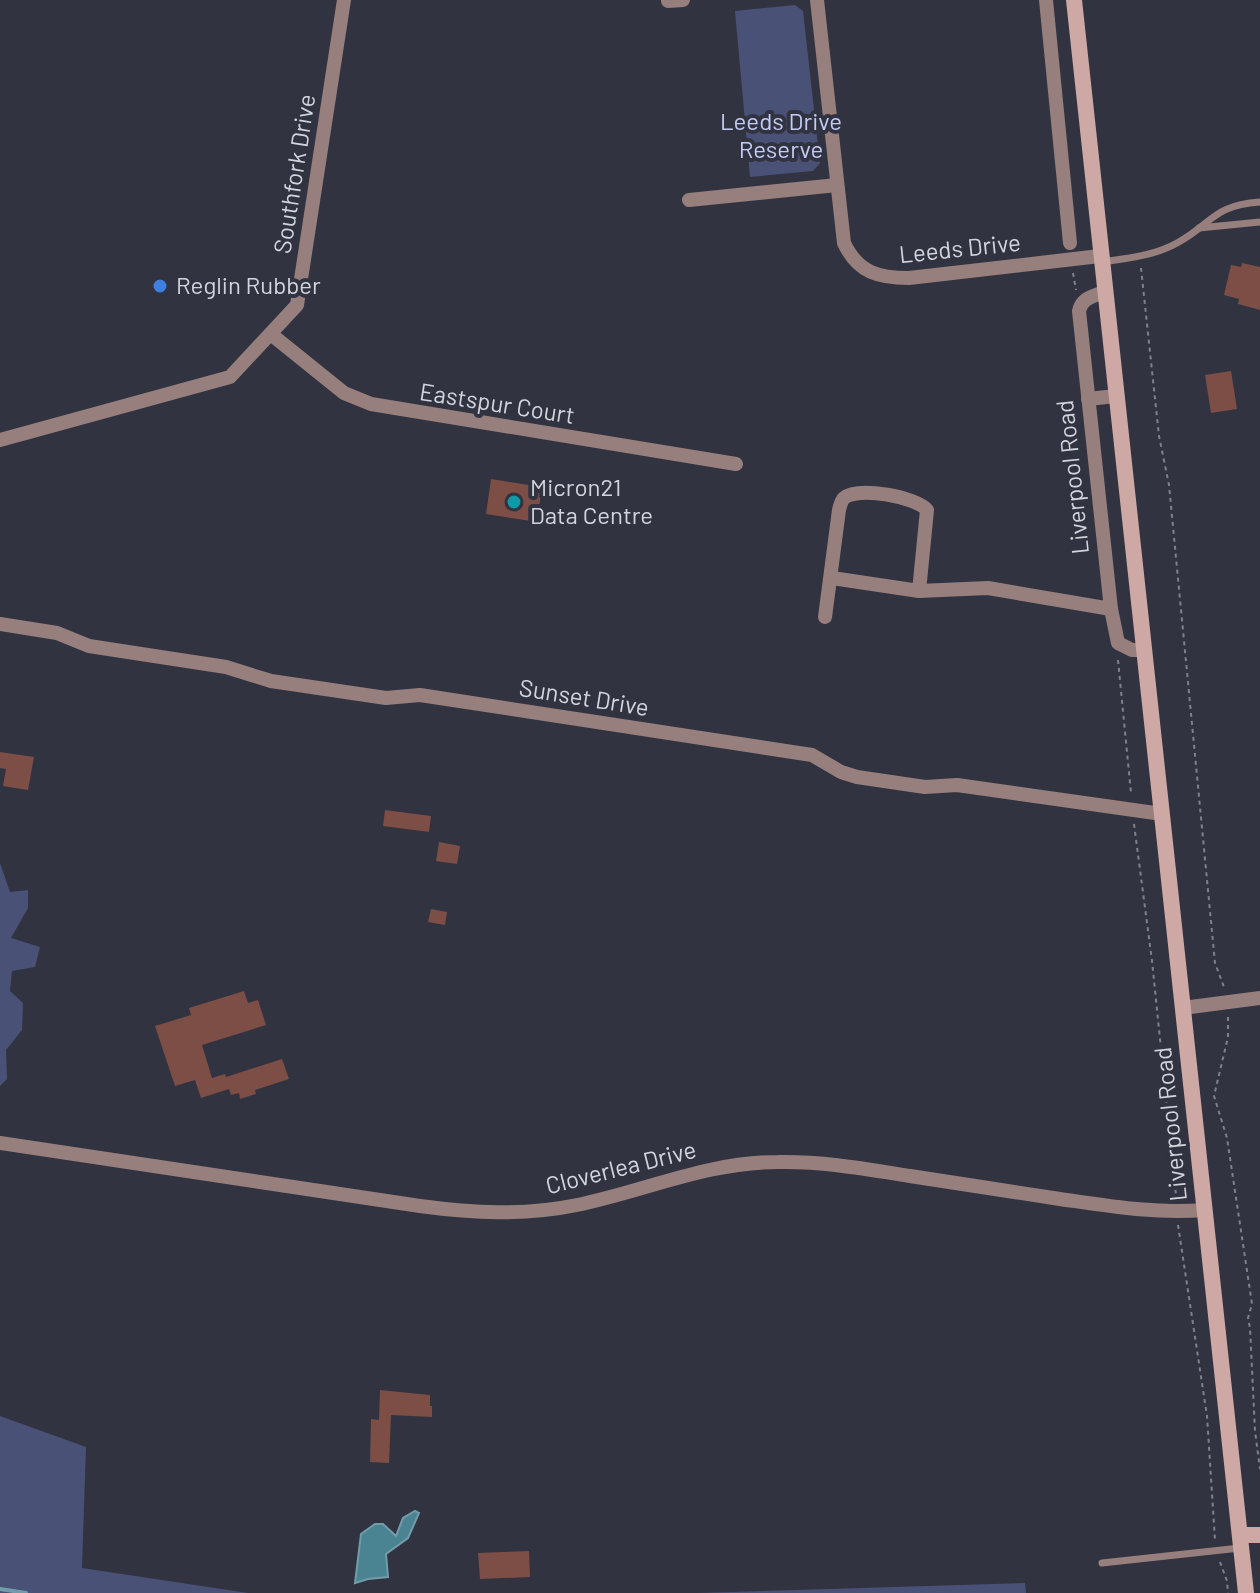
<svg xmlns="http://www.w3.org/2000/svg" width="1260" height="1593" font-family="Barlow,sans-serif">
  <rect width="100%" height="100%" fill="#313341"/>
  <g fill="#4a5176">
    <polygon points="795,5 803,11 820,163 813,171 750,177 735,11"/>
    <polygon points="0,863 10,892 28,890 28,908 11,938 40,947 35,967 12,971 10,991 23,1003 22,1030 6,1050 7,1079 0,1086"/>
    <polygon points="0,1416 86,1447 82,1568 248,1593 0,1593"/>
    <polygon points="1025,1583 1026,1593 698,1593"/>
  </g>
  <polygon fill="#4a8492" stroke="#739ca9" stroke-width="2" points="415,1511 419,1513 408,1538 386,1554 388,1577 368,1579 355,1583 361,1534 375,1524 383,1524 396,1536 403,1518"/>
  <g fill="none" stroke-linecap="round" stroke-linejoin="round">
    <polyline stroke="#739ca9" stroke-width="4" points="0,1589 26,1593"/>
  </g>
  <g fill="#7c4e46">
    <polygon points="1242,263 1260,267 1260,310 1238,304 1239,299 1224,295 1231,265 1241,267"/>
    <polygon points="1231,371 1237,409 1211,413 1205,375"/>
    <polygon points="491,479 542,487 537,522 486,514"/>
    <polygon points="0,752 34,757 28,790 3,786 6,769 0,768"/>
    <polygon points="385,810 431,816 429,832 383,826"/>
    <polygon points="439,842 460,846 457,864 436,861"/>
    <polygon points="431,909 447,912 445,925 428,922"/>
    <polygon points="244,991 248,1003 258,1000 266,1025 202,1045 212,1078 225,1074 226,1077 282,1059 289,1079 255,1090 256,1094 240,1099 239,1093 231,1095 229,1089 201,1098 195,1080 175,1086 155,1026 191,1015 189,1008"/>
    <polygon points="380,1390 430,1395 430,1406 432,1406 432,1417 391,1415 389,1463 370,1462 371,1419 379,1420"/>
    <polygon points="529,1551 530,1577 480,1579 478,1553"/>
  </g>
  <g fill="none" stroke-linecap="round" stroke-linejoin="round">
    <g stroke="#7f818d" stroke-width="2" stroke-dasharray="4 4" stroke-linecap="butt">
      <polyline points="1141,268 1159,436 1169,485 1215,963 1224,987"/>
      <polyline points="1073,273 1076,290"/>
      <polyline points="1118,660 1131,793"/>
      <polyline points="1134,824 1152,961 1176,1195"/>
      <polyline points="1228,1017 1228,1037 1214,1096 1227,1138 1252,1304 1248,1318 1250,1328 1255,1431 1260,1469"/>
      <polyline points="1178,1225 1207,1416 1215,1540"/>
      <polyline points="1220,1562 1227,1581 1228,1593"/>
    </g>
    <g stroke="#967f7c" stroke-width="7">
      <polyline points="1199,228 1260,222"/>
      <path d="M1103,262c24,-4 51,-6 74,-19 35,-19 36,-38 83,-41"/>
      <polyline points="1102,1563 1240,1548"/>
    </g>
    <g stroke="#967f7c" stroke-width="14">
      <path d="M817,0l27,243c14,30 35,35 65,35l191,-22"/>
      <polyline points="1046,0 1070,243"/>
      <polyline points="668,1 683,0"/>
      <polyline points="689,200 837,185"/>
      <path d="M1104,292c-12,5 -22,6 -25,19l32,298 7,34 14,7h12"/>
      <polyline points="272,335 344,393 371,404 736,464"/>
      <polyline points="1088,399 1116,396"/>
      <polyline points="0,440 230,377 297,305 344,0"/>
      <polyline points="832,578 919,591 988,588 1111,609"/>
      <path d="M825,617l14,-107c1,-4 2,-9 5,-12 14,-12 73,-1 83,12l-8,81"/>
      <polyline points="0,624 57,633 89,646 226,667 271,681 386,698 420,695 812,755 841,772 857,777 925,787 957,785 1162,814"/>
      <polyline points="1183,1008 1260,998"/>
      <path d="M0,1143l420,63c52,7 104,10 157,-1 68,-14 130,-43 201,-43 44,-1 88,7 132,14 50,8 100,15 150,23 49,7 95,15 145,11"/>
    </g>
    <g stroke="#cda8a5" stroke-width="16">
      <polyline points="1074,0 1246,1593"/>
      <polyline points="1240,1535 1260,1535"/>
    </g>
  </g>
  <circle fill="#3f7fe0" stroke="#313341" stroke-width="3" cx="160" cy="286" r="8"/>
  <circle fill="#0f9aa8" stroke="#313341" stroke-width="3" cx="514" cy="502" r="8"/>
  <g text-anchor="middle" stroke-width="8" stroke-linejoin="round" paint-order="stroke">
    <g font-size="24" fill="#c3ccf4" stroke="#313341">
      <text x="781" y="130">Leeds Drive<tspan x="781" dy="28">Reserve</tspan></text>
    </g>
    <g font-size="24" fill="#d3d5de" stroke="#313341">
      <text transform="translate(295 174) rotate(-81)" y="8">Southfork Drive</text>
      <text transform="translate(960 249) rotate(-6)" y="8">Leeds Drive</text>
      <text transform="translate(497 404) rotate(9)" y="8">Eastspur Court</text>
      <text transform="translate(1073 477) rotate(-96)" y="8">Liverpool Road</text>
      <text transform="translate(584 698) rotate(9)" y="8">Sunset Drive</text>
      <text transform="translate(1171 1124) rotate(-96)" y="8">Liverpool Road</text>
      <text transform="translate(621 1168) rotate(-14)" y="8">Cloverlea Drive</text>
    </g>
    <g font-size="24" fill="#d3d5de" stroke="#313341" text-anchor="start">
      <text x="176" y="294">Reglin Rubber</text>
      <text x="530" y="496">Micron21<tspan x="530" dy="28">Data Centre</tspan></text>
    </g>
  </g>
</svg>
